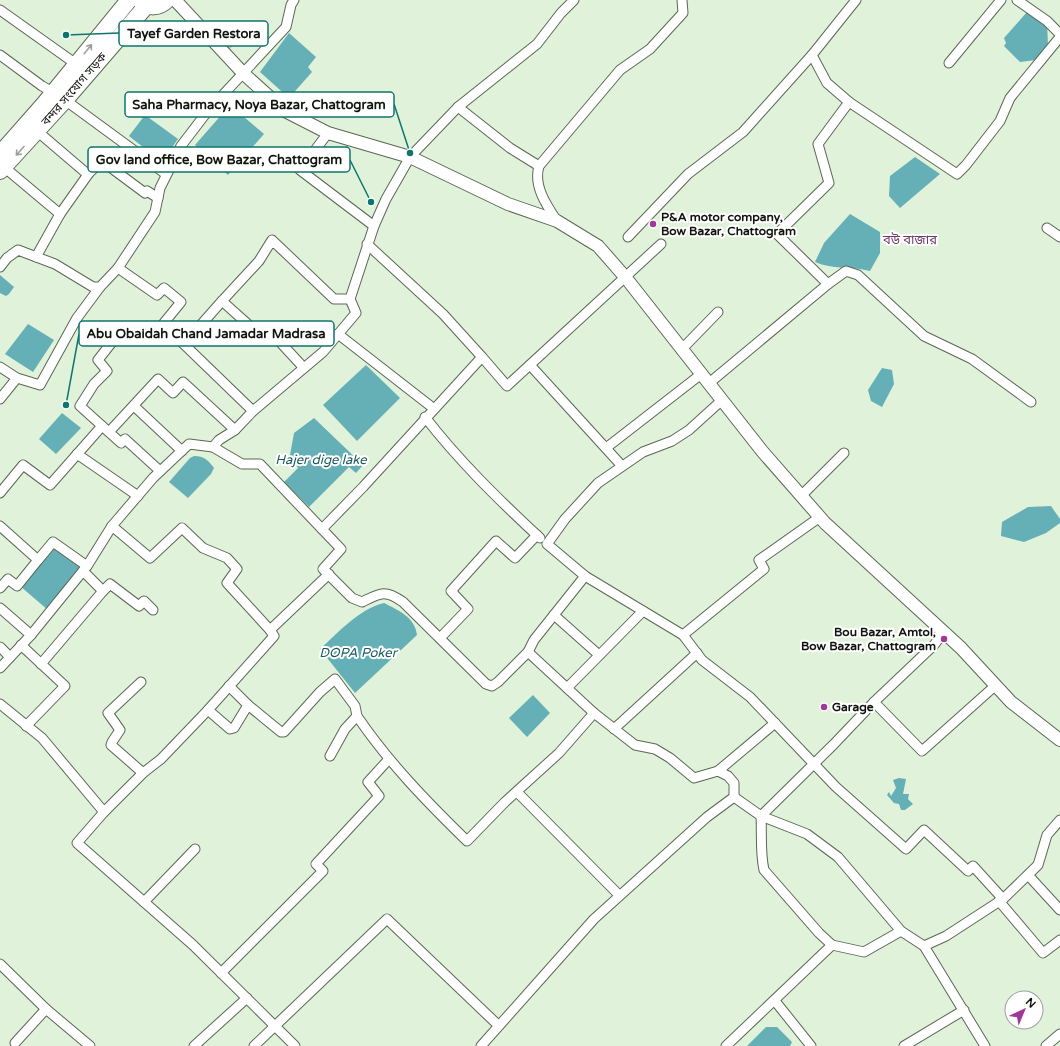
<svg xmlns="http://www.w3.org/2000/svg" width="1060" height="1046" font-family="'Varela Round','Noto Sans Bengali',sans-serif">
  <rect width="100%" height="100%" fill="#e1f2da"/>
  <polygon fill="#d8bfa3" points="232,21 245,34 228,51 215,38"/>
  <g fill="#65afb6">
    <polygon points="1027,12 1047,21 1048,46 1036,60 1020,62 1004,46 1006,43 1004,38"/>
    <polygon points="289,33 316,57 308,67 312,72 289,98 260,72"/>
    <polygon points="230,105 264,134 228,175 195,145"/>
    <polygon points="145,115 178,139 162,162 129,136"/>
    <polygon points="915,157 940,174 900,208 889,196 890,176"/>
    <path d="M850,214l30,18v21l-10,18c-19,-5 -37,-1 -55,-9l9,-19z"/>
    <polygon points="0,275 14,287 9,294 6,296 0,293"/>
    <polygon points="28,324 54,340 33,372 5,354"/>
    <polygon points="366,365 400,398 357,441 323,405"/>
    <polygon points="882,368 892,370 894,384 882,407 871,401 868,390"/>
    <polygon points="62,413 81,428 56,454 39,439"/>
    <polygon points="314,418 363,465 356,473 349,467 309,507 284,482 298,468 290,455 294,433"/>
    <path d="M194,456c10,0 14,4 20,12l-3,6 -23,24 -19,-16 21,-24z"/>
    <polygon points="1051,506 1060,519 1060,523 1046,533 1024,542 1001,536 1002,522 1028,507"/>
    <polygon points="53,545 82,567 48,610 20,586"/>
    <path d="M384,603c14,7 31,14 33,32l-62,58 -35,-44c19,-17 39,-40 64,-46z"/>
    <polygon points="533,695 550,713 527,737 509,718"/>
    <polygon points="899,778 906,779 903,794 909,794 908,799 913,804 905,810 901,810 899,804 894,803 887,795 889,792 891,796 896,788 893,780"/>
    <polygon points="766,1027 777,1027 792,1042 790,1046 747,1046"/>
  </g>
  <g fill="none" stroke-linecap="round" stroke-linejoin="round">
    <g stroke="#5a6854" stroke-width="11">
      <g id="street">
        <polyline points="1017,0 1047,21 1060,34"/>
        <polyline points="0,10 76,64"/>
        <polyline points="0,55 42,86 53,92"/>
        <polyline points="949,63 1001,0"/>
        <polyline points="65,100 166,174"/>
        <polyline points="849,102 957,174 966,165 1000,121 1010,98 1060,37"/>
        <polyline points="458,107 510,148 539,166"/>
        <polyline points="37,131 85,172 89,173"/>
        <polyline points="328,133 300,170 374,226"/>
        <polyline points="4,167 60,214"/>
        <path d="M557,221c-10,-15 -24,-35 -18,-55l81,-96 30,-21 33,-36 -1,-13"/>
        <polyline points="1047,228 1060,237"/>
        <polyline points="628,237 688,174 743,132 812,55"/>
        <polyline points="36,257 60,214 89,173 102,161 145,193 147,191 158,198"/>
        <polyline points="0,267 7,258 18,250 55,264 93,287 100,287 118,268 155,212 160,188 181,146 207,112 286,27 291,5 294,0"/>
        <polyline points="118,268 157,295 164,288 181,302 163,324 253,411"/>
        <polyline points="828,284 777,234 829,183 818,144 849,102 827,83 812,55 856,0"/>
        <polyline points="130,334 123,328 98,360 107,371 94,384 80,406 121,443 125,439 160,471"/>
        <polyline points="338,334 433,408"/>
        <polyline points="184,344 222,301"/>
        <polyline points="681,350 718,312"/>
        <polyline points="482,357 507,386 661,244"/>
        <polyline points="530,365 622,466"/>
        <polyline points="0,367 17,378 0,399"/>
        <polyline points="304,368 268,329 261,336 222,301 259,261 272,240 334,299 350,299"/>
        <polyline points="17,378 40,385 77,318 100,287"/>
        <polyline points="708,384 828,284 846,271 858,275 924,336 972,359 1031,402"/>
        <polyline points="134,406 182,451"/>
        <path d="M425,417c34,44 74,83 115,121"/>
        <polyline points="109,432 158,379 173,393 183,382 235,430"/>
        <path d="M213,447l29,17h18l81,85 -18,20 29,29 10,4c18,-9 23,-13 41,0l83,82 6,2 6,-4 30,-30 6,-12 51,-64 -38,-32 18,-25 33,-36 45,-31 29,-11 17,-11 32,-29"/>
        <polyline points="606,448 700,375"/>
        <polyline points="77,454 138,496"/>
        <polyline points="0,493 23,465 50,485 102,426"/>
        <polyline points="801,496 844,453"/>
        <polyline points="0,526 38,560 53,542 87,566"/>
        <polyline points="112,526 150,558 182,528 203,548 227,558 237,569 227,583 270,630 329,574"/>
        <polyline points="322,529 363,487 482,357 443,314 367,244"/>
        <polyline points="83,571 103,591 110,584 139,606 144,601 153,610"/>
        <polyline points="585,576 683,635 702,660 750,697 836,787 906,849 924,830 968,871 973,866 1003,899"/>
        <polyline points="0,588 8,579 17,586 38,560"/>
        <polyline points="0,608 31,635"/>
        <polyline points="554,615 599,655"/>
        <polyline points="683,635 764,569 759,560 820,517"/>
        <polyline points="440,638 468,609 451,591 496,541 515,558 537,535"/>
        <polyline points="21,645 65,686 26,726"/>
        <polyline points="0,647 10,657"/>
        <polyline points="528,652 594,713 635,745 655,749 670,758 694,778 718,771 728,776 734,783 734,797"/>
        <polyline points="41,664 103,591"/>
        <polyline points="0,668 31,635 87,566 112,526 153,478 189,444 213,447 219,440 235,430 253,411 323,352 356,313 350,299 374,226 386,199 410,157 458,107 537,44 561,13 574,0"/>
        <polyline points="141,682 108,713 120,730 112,742 111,745 143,773"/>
        <polyline points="229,686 248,705"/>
        <polyline points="567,688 643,611"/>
        <polyline points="874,702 922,751 996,685"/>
        <polyline points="0,704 42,738 104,812 77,843 193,945 295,1046"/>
        <polyline points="208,710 230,729 234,728 248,705 281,732 284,732 320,692 335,679 355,706 357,716"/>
        <polyline points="614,729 697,653"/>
        <path d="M330,756l15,-27 12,-13c32,47 70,86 110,125l38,-39 54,-49 35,-40"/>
        <polyline points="718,771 775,723"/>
        <polyline points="517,792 619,895"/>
        <polyline points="104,812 143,773 161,759 208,710 274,636 270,630"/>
        <polyline points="1028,875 1060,910"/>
        <polyline points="999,901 1043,953 1060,940"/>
        <polyline points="144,902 195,849"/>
        <path d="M901,931l-37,21 -32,-7 -13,-12 -55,-63c-4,-18 -2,-36 -3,-54l46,18 31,23 63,74 23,15 61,100"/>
        <polyline points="924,946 946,936 1003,899 1038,865 1047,835 1060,820"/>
        <polyline points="0,964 46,1009"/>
        <polyline points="221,973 323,871 316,864 379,796 368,782 389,759"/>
        <polyline points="775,1001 811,1046"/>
        <polyline points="15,1043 46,1009 90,1046"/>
        <polyline points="194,1046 247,998"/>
        <polyline points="254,1046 387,919 498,1025"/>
        <polyline points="481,1046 594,919 707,817 734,797 761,816 834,744 874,702 934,645 944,632"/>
        <polyline points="726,1046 832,945"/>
        <polyline points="904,1046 964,1010"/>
        <polyline points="1046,1046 1060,1034"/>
      </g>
    </g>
    <g stroke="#5a6854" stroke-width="14">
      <polyline id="secondary" points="175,0 244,74 285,111 328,133 410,157 508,204 557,221 598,246 626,278 762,451 825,523 961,648 1011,702 1060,740"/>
    </g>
    <g stroke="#5a6854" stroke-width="18">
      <g id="highway">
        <path d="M140,0c9,9 19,8 27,0"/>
        <polyline points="0,154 45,103 129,0"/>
        <polyline points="0,171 65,100 147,5"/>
      </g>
    </g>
    <use href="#street" stroke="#fff" stroke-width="9"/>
    <use href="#secondary" stroke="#fff" stroke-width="12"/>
    <use href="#highway" stroke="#fff" stroke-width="16"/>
  </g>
  <defs><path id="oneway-shaft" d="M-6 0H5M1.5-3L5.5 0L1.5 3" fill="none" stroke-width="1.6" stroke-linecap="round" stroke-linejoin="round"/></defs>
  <g stroke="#9fa19e">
    <use href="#oneway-shaft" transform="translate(88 49) rotate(-51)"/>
    <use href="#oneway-shaft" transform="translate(20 151) rotate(132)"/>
  </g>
  <g fill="#a13798" stroke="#fff" stroke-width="1.5">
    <circle cx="653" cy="224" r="4"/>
    <circle cx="944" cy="639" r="4"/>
    <circle cx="824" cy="707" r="4"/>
  </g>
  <g text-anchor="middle" stroke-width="4" stroke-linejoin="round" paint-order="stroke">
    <g font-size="12" fill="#0f150d" stroke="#fff">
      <text transform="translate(74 89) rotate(-49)" y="4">বন্দর সংযোগ সড়ক</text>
    </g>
    <g font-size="12" font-weight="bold" fill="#0f150d" stroke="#fff" text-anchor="start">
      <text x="661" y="221">P&amp;A motor company,<tspan x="661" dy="14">Bow Bazar, Chattogram</tspan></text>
      <text x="936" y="636" text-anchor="end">Bou Bazar, Amtol,<tspan x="936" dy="14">Bow Bazar, Chattogram</tspan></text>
      <text x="832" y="711">Garage</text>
    </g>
    <g font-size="13" fill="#6e3969" stroke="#fff">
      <text x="910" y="244">বউ বাজার</text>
    </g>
    <g font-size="13" font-style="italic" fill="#1a595e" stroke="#fff">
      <text x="321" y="464">Hajer dige lake</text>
      <text x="358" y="657">DOPA Poker</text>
    </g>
  </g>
  <path fill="none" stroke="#0f766e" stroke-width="1.5" d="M66 35L119 33M410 153L394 104M371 202L350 160M66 405L79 334"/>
  <g fill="#0f766e" stroke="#fff" stroke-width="1.5">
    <circle cx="66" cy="35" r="4"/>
    <circle cx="410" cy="153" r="4"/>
    <circle cx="371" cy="202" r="4"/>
    <circle cx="66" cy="405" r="4"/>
  </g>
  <g fill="#fff" stroke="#0f766e" stroke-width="1.5">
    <rect x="119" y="21" width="149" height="25" rx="4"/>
    <rect x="125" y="92" width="269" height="25" rx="4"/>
    <rect x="88" y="147" width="262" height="25" rx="4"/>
    <rect x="79" y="321" width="255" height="25" rx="4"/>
  </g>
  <g font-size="13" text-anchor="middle" font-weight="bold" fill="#0f150d">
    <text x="194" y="38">Tayef Garden Restora</text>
    <text x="259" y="109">Saha Pharmacy, Noya Bazar, Chattogram</text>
    <text x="219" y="164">Gov land office, Bow Bazar, Chattogram</text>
    <text x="206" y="338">Abu Obaidah Chand Jamadar Madrasa</text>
  </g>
  <g transform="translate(1024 1010) rotate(44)"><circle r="19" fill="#ffffff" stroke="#9fa19e"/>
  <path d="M0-3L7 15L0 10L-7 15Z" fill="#a13798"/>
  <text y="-6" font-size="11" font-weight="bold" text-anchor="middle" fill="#0f150d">N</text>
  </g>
</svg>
